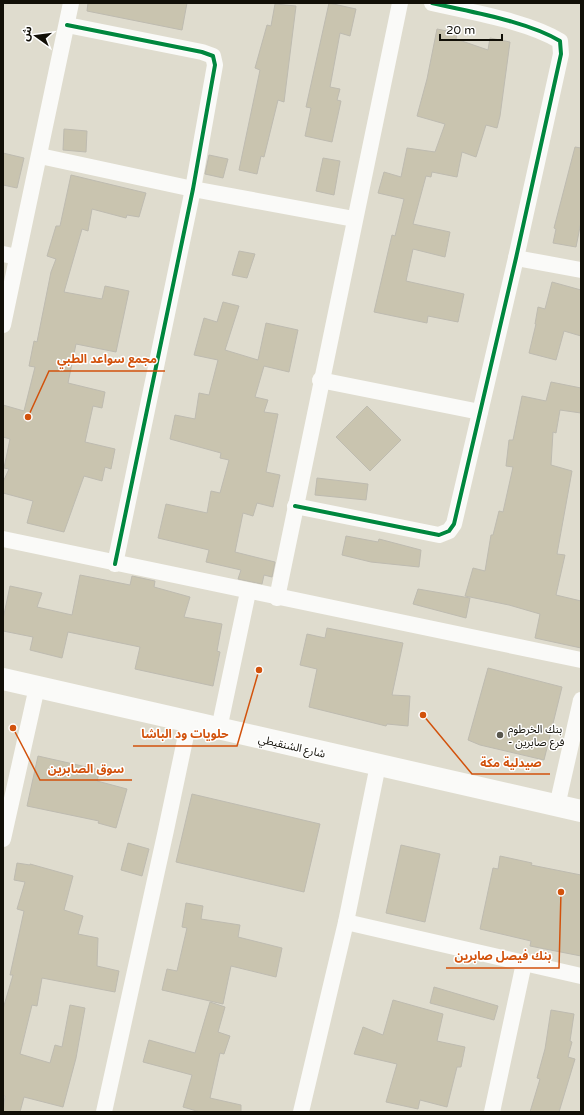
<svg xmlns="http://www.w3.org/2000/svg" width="584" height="1115" font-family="'Varela Round','Noto Sans Arabic',sans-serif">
  <rect width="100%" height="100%" fill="#dfdcce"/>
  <g fill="#c9c4af" stroke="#bebbb0">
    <polygon points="88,3 187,3 182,30 87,11"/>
    <polygon points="329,3 356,9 350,36 340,33 330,87 340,89 337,100 341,101 332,142 305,136 311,108 306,107"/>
    <polygon points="275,4 296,6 284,102 278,100 264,157 261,156 257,174 239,170 260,70 255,68 267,25 271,26"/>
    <polygon points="437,29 457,33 456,39 488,50 490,38 510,42 500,116 497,128 486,125 476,157 462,152 457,177 432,172 431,177 426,176 413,224 450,232 445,257 413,249 406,281 464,294 458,322 428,316 427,323 374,312 392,235 395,236 404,199 378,193 384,172 401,177 407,148 435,152 445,124 417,116 427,79"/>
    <polygon points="64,129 87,131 86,152 63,150"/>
    <polygon points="575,147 581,148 581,222 576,247 553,243 556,229 554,228"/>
    <polygon points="3,153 24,158 17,188 3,185"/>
    <polygon points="209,155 228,159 223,178 205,174"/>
    <polygon points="323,158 340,161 334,195 316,191"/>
    <polygon points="71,175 146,193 139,217 127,215 126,218 92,209 88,231 82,229 64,292 102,299 105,286 129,291 116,352 76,344 68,383 105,392 102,408 93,406 85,442 115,449 111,469 105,467 102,481 84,476 64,532 27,523 33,501 3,493 3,482 9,469 4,468 10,439 3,437 3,405 24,411 35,367 29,366 34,341 37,342 51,272 56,259 47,256 56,226 60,226"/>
    <polygon points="239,251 255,254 247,278 232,275"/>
    <polygon points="552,282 581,290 581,336 564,331 556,360 529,353 536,324 535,324 538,307 545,309"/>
    <polygon points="223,302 239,306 225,350 258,360 266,323 298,330 289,372 264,366 255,397 268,400 264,412 278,414 266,472 280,475 273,507 257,503 253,516 243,513 235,552 275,562 272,577 264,575 262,584 238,579 241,570 206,562 209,550 158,538 166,504 207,513 211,491 220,493 229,460 220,458 221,453 170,439 175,415 195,419 199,393 209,395 218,360 194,355 204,318 217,322"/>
    <polygon points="551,382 581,388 581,413 560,410 556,433 553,432 551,465 572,471 557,554 565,555 556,595 581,601 581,648 535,638 540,614 509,605 465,596 473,568 485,571 491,535 493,535 499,511 503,512 513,467 506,466 509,440 513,440 522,396 546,401"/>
    <polygon points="367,406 401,440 370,471 336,437"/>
    <polygon points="317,478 368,484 366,500 315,495"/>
    <polygon points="346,536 378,542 379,539 421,550 419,567 371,562 342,555"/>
    <polygon points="80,575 130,585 132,576 155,581 154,587 190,597 184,617 222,624 217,651 220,652 213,686 135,669 140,647 68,632 62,658 30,650 33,637 3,631 3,619 10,586 42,593 37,607 72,615"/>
    <polygon points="418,589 470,598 466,618 413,604"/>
    <polygon points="327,628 403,643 392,695 410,696 408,726 387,724 386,726 309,707 317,669 300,665 307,634 325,638"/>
    <polygon points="488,668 562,687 544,760 480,745 468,740"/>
    <polygon points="38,756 100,770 97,781 127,789 116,828 98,823 99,821 27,806"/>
    <polygon points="192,794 320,824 304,892 176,862"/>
    <polygon points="128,843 149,849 142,876 121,870"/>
    <polygon points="401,845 440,854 425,922 386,913"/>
    <polygon points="500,856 532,863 531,865 581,875 581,956 530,946 531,941 480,929 493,868 498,869"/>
    <polygon points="17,863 30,865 30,864 73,876 64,910 83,916 78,934 98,938 97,966 119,971 115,992 42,978 37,1006 32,1005 20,1054 50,1063 55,1045 62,1047 70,1005 85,1008 76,1058 63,1107 24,1097 20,1112 3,1112 5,1096 3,1096 3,1009 13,975 10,975 24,911 17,909 25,882 14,880"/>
    <polygon points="186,903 203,906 201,919 240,925 238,937 282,948 276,977 231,966 223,1004 162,990 167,969 177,971 187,928 182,927"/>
    <polygon points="434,987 498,1006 494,1020 430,1003"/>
    <polygon points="393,1000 443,1014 437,1041 465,1047 461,1067 457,1067 447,1107 420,1100 418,1109 386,1102 397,1064 354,1054 363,1027 383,1035"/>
    <polygon points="210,1002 225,1007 218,1032 230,1036 224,1054 220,1053 210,1098 241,1105 241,1112 200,1112 183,1107 192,1075 143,1062 149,1040 195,1053"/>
    <polygon points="551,1010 574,1014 570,1041 572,1042 568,1057 575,1059 559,1112 530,1112 540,1079 537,1078 545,1049"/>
  </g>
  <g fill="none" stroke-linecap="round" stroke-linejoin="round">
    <g stroke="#fafaf8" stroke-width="16">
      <polyline points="67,25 202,52 213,56 215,65 193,189 115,564"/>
      <polyline points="40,156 193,189 354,219"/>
      <polyline points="3,254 17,257"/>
      <polyline points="516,258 581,270"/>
      <polyline points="3,325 71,3"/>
      <polyline points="320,380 480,412"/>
      <path d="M295,506l144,29 10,-4 5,-7 62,-266 45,-204 -1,-13c-33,-20 -90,-29 -128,-38"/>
      <polyline points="3,539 581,660"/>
      <polyline points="277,598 400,3"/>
      <polyline points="219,729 248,592"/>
      <polyline points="557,806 581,700"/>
      <polyline points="3,839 37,687"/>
      <polyline points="346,922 581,976"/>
      <polyline points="104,1112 166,830 189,721"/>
      <polyline points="301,1112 346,922 378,765"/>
      <polyline points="492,1112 524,963"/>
    </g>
    <polyline stroke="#fafaf8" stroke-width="22" points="3,679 581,811"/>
    <g stroke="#fff" stroke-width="6">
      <g id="cycleway">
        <polyline points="67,25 202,52 213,56 215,65 193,189 115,564"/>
        <path d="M295,506l144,29 10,-4 5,-7 62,-266 45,-204 -1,-13c-33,-20 -90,-29 -128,-38"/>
      </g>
    </g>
    <use href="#cycleway" stroke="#00873e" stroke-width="4"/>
  </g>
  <circle fill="#59574d" stroke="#fff" stroke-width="1.5" cx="500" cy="735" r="4"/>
  <g text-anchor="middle" stroke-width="3" stroke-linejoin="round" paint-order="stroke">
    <g font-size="11" fill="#110f07" stroke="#fff" text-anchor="start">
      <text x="508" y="733">بنك الخرطوم<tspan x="508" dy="13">- فرع صابرين</tspan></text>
    </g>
    <g font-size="11" fill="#110f07" stroke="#fff">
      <text transform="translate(292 746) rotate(13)" y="4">شارع الشنقيطي</text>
    </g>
  </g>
  <path fill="none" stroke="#d2520c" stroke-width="1.5" d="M28 417L49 371H165M259 670L237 746H133M423 715L472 774H550M13 728L40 780H132M561 892L559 968H446"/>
  <g fill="#d2520c" stroke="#fff" stroke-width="1.5">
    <circle cx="28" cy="417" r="4"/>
    <circle cx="259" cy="670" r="4"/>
    <circle cx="423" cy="715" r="4"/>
    <circle cx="13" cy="728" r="4"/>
    <circle cx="561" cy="892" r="4"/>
  </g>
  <g font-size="12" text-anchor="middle" font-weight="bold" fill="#d2520c" stroke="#fff" stroke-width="3" stroke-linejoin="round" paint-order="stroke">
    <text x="107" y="363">مجمع سواعد الطبي</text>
    <text x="185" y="738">حلويات ود الباشا</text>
    <text x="511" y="767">صيدلية مكة</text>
    <text x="86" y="773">سوق الصابرين</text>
    <text x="503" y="960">بنك فيصل صابرين</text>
  </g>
  <rect width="584" height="1115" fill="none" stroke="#110f07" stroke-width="8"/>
  <g transform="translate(36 36) rotate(284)" stroke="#ffffff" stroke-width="3" paint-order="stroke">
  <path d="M0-3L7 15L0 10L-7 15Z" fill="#110f07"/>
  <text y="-6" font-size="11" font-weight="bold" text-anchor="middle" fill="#110f07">ش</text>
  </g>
  <path d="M440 34v6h62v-6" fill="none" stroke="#110f07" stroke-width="2"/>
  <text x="446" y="34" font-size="12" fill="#110f07" stroke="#ffffff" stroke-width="3" paint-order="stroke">20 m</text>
</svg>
